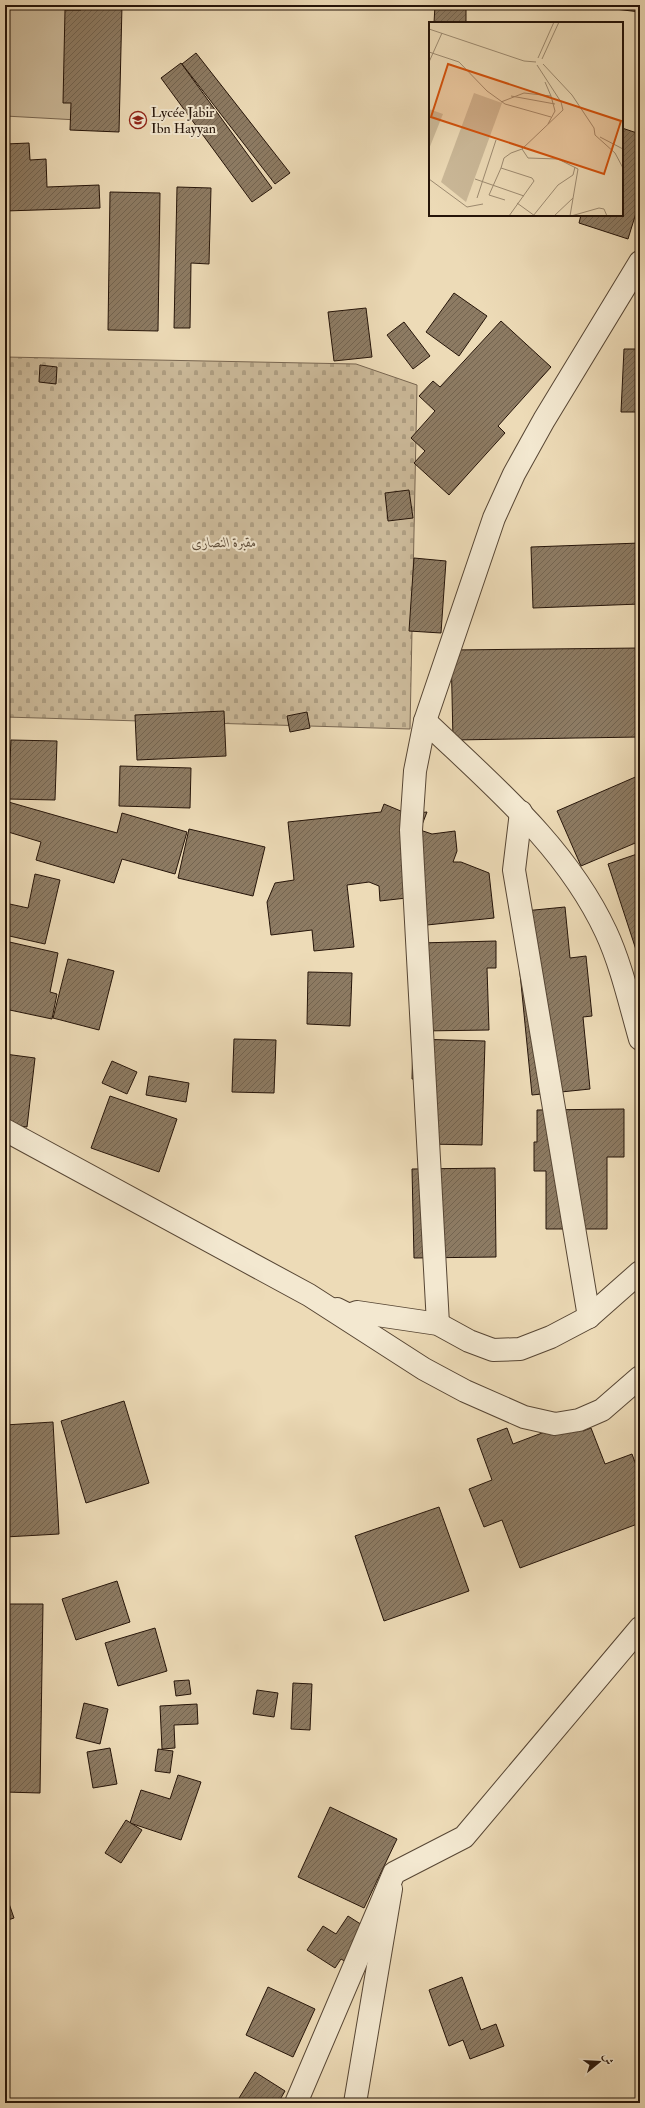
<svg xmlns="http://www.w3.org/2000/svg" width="645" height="2108" font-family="'IM FELL Double Pica',Amiri,serif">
  <defs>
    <pattern id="cemetery-stones" width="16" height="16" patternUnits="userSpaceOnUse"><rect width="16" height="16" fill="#cbb999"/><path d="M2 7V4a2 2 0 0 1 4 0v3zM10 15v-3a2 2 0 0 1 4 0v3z" fill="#ae9e82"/></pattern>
    <pattern id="building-hatch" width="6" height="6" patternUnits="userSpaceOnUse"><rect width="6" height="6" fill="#8d7b63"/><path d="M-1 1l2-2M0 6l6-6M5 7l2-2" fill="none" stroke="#736450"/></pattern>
  </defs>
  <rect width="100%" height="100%" fill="#eddbb7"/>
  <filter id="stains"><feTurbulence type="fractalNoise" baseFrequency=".005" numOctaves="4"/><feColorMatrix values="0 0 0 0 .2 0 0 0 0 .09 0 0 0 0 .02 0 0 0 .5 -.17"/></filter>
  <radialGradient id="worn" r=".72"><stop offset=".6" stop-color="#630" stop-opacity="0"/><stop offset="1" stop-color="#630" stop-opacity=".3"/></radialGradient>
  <polygon fill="url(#cemetery-stones)" stroke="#786651" points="5,357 356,364 417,385 410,729 5,717"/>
  <polygon fill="#cbb999" stroke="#786651" points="5,5 82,5 78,120 5,116"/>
  <g fill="url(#building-hatch)" stroke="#251409">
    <polygon points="81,5 122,5 119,132 70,130 71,103 63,103 65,10 81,10"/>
    <polygon points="435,5 466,5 466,23 434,23"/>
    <polygon points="616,5 640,5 640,12 615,9"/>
    <polygon points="196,53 290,173 275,184 182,64"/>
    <polygon points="181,63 272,188 252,202 161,78"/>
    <polygon points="622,128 640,134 640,200 628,239 579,223 581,215 622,215"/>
    <polygon points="29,143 30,160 46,159 47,187 99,185 100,208 5,211 5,144"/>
    <polygon points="177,187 211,188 209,264 191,263 190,328 174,328"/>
    <polygon points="110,192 160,193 158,331 108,330"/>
    <polygon points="454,293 487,316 459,356 426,332"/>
    <polygon points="366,308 372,357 334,361 328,312"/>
    <polygon points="501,321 551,367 498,426 505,433 449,495 414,463 425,451 411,438 435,411 419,396 433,381 440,387"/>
    <polygon points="404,322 430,356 413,369 387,335"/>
    <polygon points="640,341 640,412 621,412 624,349 640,349"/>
    <polygon points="40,365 57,367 56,384 39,382"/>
    <polygon points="409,490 413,518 388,521 385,493"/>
    <polygon points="640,543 640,604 533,608 531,547"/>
    <polygon points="414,558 446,561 441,633 409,631"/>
    <polygon points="640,648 640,737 453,740 451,650"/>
    <polygon points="224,711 226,756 137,760 135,715"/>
    <polygon points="307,712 310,728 290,732 287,716"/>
    <polygon points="11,740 57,741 55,800 8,799"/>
    <polygon points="120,766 191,768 190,808 119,806"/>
    <polygon points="640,775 640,841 581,866 557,811"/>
    <polygon points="5,801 117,833 122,813 187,832 175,874 122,859 114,883 36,860 41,842 5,831"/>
    <polygon points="384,804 408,814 427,812 420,830 432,834 455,831 457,851 453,862 461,862 489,873 494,918 427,925 424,896 380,901 379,886 369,882 347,885 354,947 314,951 312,930 271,935 267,902 275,883 294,880 288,822 381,812"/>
    <polygon points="189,829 265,847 253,896 178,878"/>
    <polygon points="640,853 640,962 608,864"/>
    <polygon points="35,874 60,880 45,944 5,935 5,903 28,908"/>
    <polygon points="565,907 570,958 586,956 592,1016 583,1017 590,1089 532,1095 514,912"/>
    <polygon points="5,941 58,953 50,992 57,994 52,1019 5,1009"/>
    <polygon points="496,941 496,968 487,968 489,1030 422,1031 419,943"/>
    <polygon points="68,959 114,971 99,1030 53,1018"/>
    <polygon points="308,972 352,973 350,1026 307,1024"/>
    <polygon points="234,1039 276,1040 274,1093 232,1092"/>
    <polygon points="413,1039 485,1041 482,1145 426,1144 428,1079 412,1079"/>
    <polygon points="5,1054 35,1058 27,1127 5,1124"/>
    <polygon points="112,1061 137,1072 127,1094 102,1083"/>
    <polygon points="149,1076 189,1083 186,1102 146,1095"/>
    <polygon points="110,1096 177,1119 159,1172 91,1148"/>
    <polygon points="624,1109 624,1157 607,1157 607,1229 546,1229 546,1171 534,1171 534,1142 537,1142 537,1110"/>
    <polygon points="495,1168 496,1257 414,1258 412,1169"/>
    <polygon points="124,1401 149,1483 86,1503 61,1421"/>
    <polygon points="579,1419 583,1431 591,1428 605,1464 632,1454 640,1476 640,1523 520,1568 502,1520 484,1527 469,1489 492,1480 477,1439 507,1428 513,1444"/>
    <polygon points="53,1422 59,1534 5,1537 5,1425"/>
    <polygon points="439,1507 469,1591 384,1621 355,1536"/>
    <polygon points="117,1581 130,1622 76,1640 62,1599"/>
    <polygon points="5,1604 43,1604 40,1793 5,1792"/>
    <polygon points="155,1628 167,1671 118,1686 105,1643"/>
    <polygon points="189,1680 191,1694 176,1696 174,1681"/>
    <polygon points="293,1683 312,1684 310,1730 291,1729"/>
    <polygon points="257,1690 278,1693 274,1717 253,1714"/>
    <polygon points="84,1703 108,1709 100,1744 76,1738"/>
    <polygon points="197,1704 198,1724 174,1725 175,1748 162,1749 160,1706"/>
    <polygon points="110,1748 117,1784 93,1788 87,1752"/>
    <polygon points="158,1749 173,1751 170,1773 155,1771"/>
    <polygon points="178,1775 201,1782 181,1840 130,1823 141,1790 170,1799"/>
    <polygon points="330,1807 397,1839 364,1908 298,1877"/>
    <polygon points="126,1820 142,1830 121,1863 105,1853"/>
    <polygon points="5,1892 14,1918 5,1921"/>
    <polygon points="348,1916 370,1930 348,1963 341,1959 335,1968 307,1950 323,1926 336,1934"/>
    <polygon points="462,1977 481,2030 496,2024 504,2046 470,2059 463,2040 449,2046 429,1990"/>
    <polygon points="268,1987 315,2009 293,2057 246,2035"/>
    <polygon points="255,2072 285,2091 278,2103 236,2103"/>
  </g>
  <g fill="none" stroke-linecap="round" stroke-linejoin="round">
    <g stroke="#574634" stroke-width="24">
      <g id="minor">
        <path d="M425,721c67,64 141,125 181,211 15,32 24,72 34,107"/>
        <polyline points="521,812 514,870 589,1317"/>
        <polyline points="5,1130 309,1295 424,1369 465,1391 524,1417 555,1424 579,1420 602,1410 640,1377"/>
        <polyline points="337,1309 349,1315 357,1312 438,1324 469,1341 493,1350 520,1349 551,1337 589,1317 640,1272"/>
        <polyline points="438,1324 411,830 415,771 425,721 494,518 514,474 544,420 640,262"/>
        <polyline points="355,2103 391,1889"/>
      </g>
    </g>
    <g stroke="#574634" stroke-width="24">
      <polyline id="tertiary" points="296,2103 394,1873 464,1837 640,1628"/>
    </g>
    <use href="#minor" stroke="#f3e8d0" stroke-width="22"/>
    <use href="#tertiary" stroke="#f3e8d0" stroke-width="22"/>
  </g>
  <defs>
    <g id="school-ring" transform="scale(0.9)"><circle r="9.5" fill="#f3e8d0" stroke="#8f2418" stroke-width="1.5"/><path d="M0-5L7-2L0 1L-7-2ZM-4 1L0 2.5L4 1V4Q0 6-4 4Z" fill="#8f2418"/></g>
  </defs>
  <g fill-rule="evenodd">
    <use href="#school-ring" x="138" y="120"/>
  </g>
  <g text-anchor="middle" stroke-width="4" stroke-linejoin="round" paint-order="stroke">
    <g font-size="14" fill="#251409" stroke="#f3e8d0" text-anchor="start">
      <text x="151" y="117">Lycée Jabir<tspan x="151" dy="16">Ibn Hayyan</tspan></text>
    </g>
    <g font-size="14" font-style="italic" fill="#5f4e3b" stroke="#f3e8d0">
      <text x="224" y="547">مقبرة النصارى</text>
    </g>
  </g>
  <g transform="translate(429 22)">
    <rect width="194" height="194" fill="#eddbb7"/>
    <path d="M45,71l28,10 -36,99 -25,-20z" fill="#cbb999"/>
    <path d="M0,87l14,5 -14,35z" fill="#cbb999"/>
    <path fill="none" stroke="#9d8b71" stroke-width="1" d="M0,7l95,32 12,1M0,30l30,10 28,29 18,13 46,13M109,36l16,-36M113,37l17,-37M0,40l13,-29M114,42l29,31 22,33 1,7 20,18 8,15M82,74l44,8M72,80l23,-9 27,3 -6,-14M119,102l7,-13 -4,-15M171,115l23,12M93,127l6,9 30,1 20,10 -8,47M72,146l-12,27 16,5M0,157l38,28 16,-3M46,157l49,17M48,176l19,-58M88,181l18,13M80,194l25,-35 -2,-3 -31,-10 3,-10 7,-5 11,-4 41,-39 -2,-8 -24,-37M104,194l25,-31 15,-10 2,-8M125,194l19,-18M142,194l28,-8 5,1 3,7"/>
    <path fill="#d4520c" fill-opacity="0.15" stroke="#d4520c" stroke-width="2" d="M19,42l173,57 -17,53 -173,-57z"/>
    <rect width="194" height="194" fill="none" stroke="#251409" stroke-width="2"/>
  </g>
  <rect width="645" height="2108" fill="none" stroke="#eddbb7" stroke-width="20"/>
  <rect x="6" y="6" width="633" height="2096" fill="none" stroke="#251409" stroke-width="2"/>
  <rect x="10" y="10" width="625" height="2088" fill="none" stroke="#251409"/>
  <g transform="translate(599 2062) rotate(72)" stroke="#f3e8d0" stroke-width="3" paint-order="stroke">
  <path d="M0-3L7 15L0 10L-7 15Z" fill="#251409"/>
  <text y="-6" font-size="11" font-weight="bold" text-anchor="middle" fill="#251409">ش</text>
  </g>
  <rect width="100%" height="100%" filter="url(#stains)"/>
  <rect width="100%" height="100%" fill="url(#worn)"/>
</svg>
